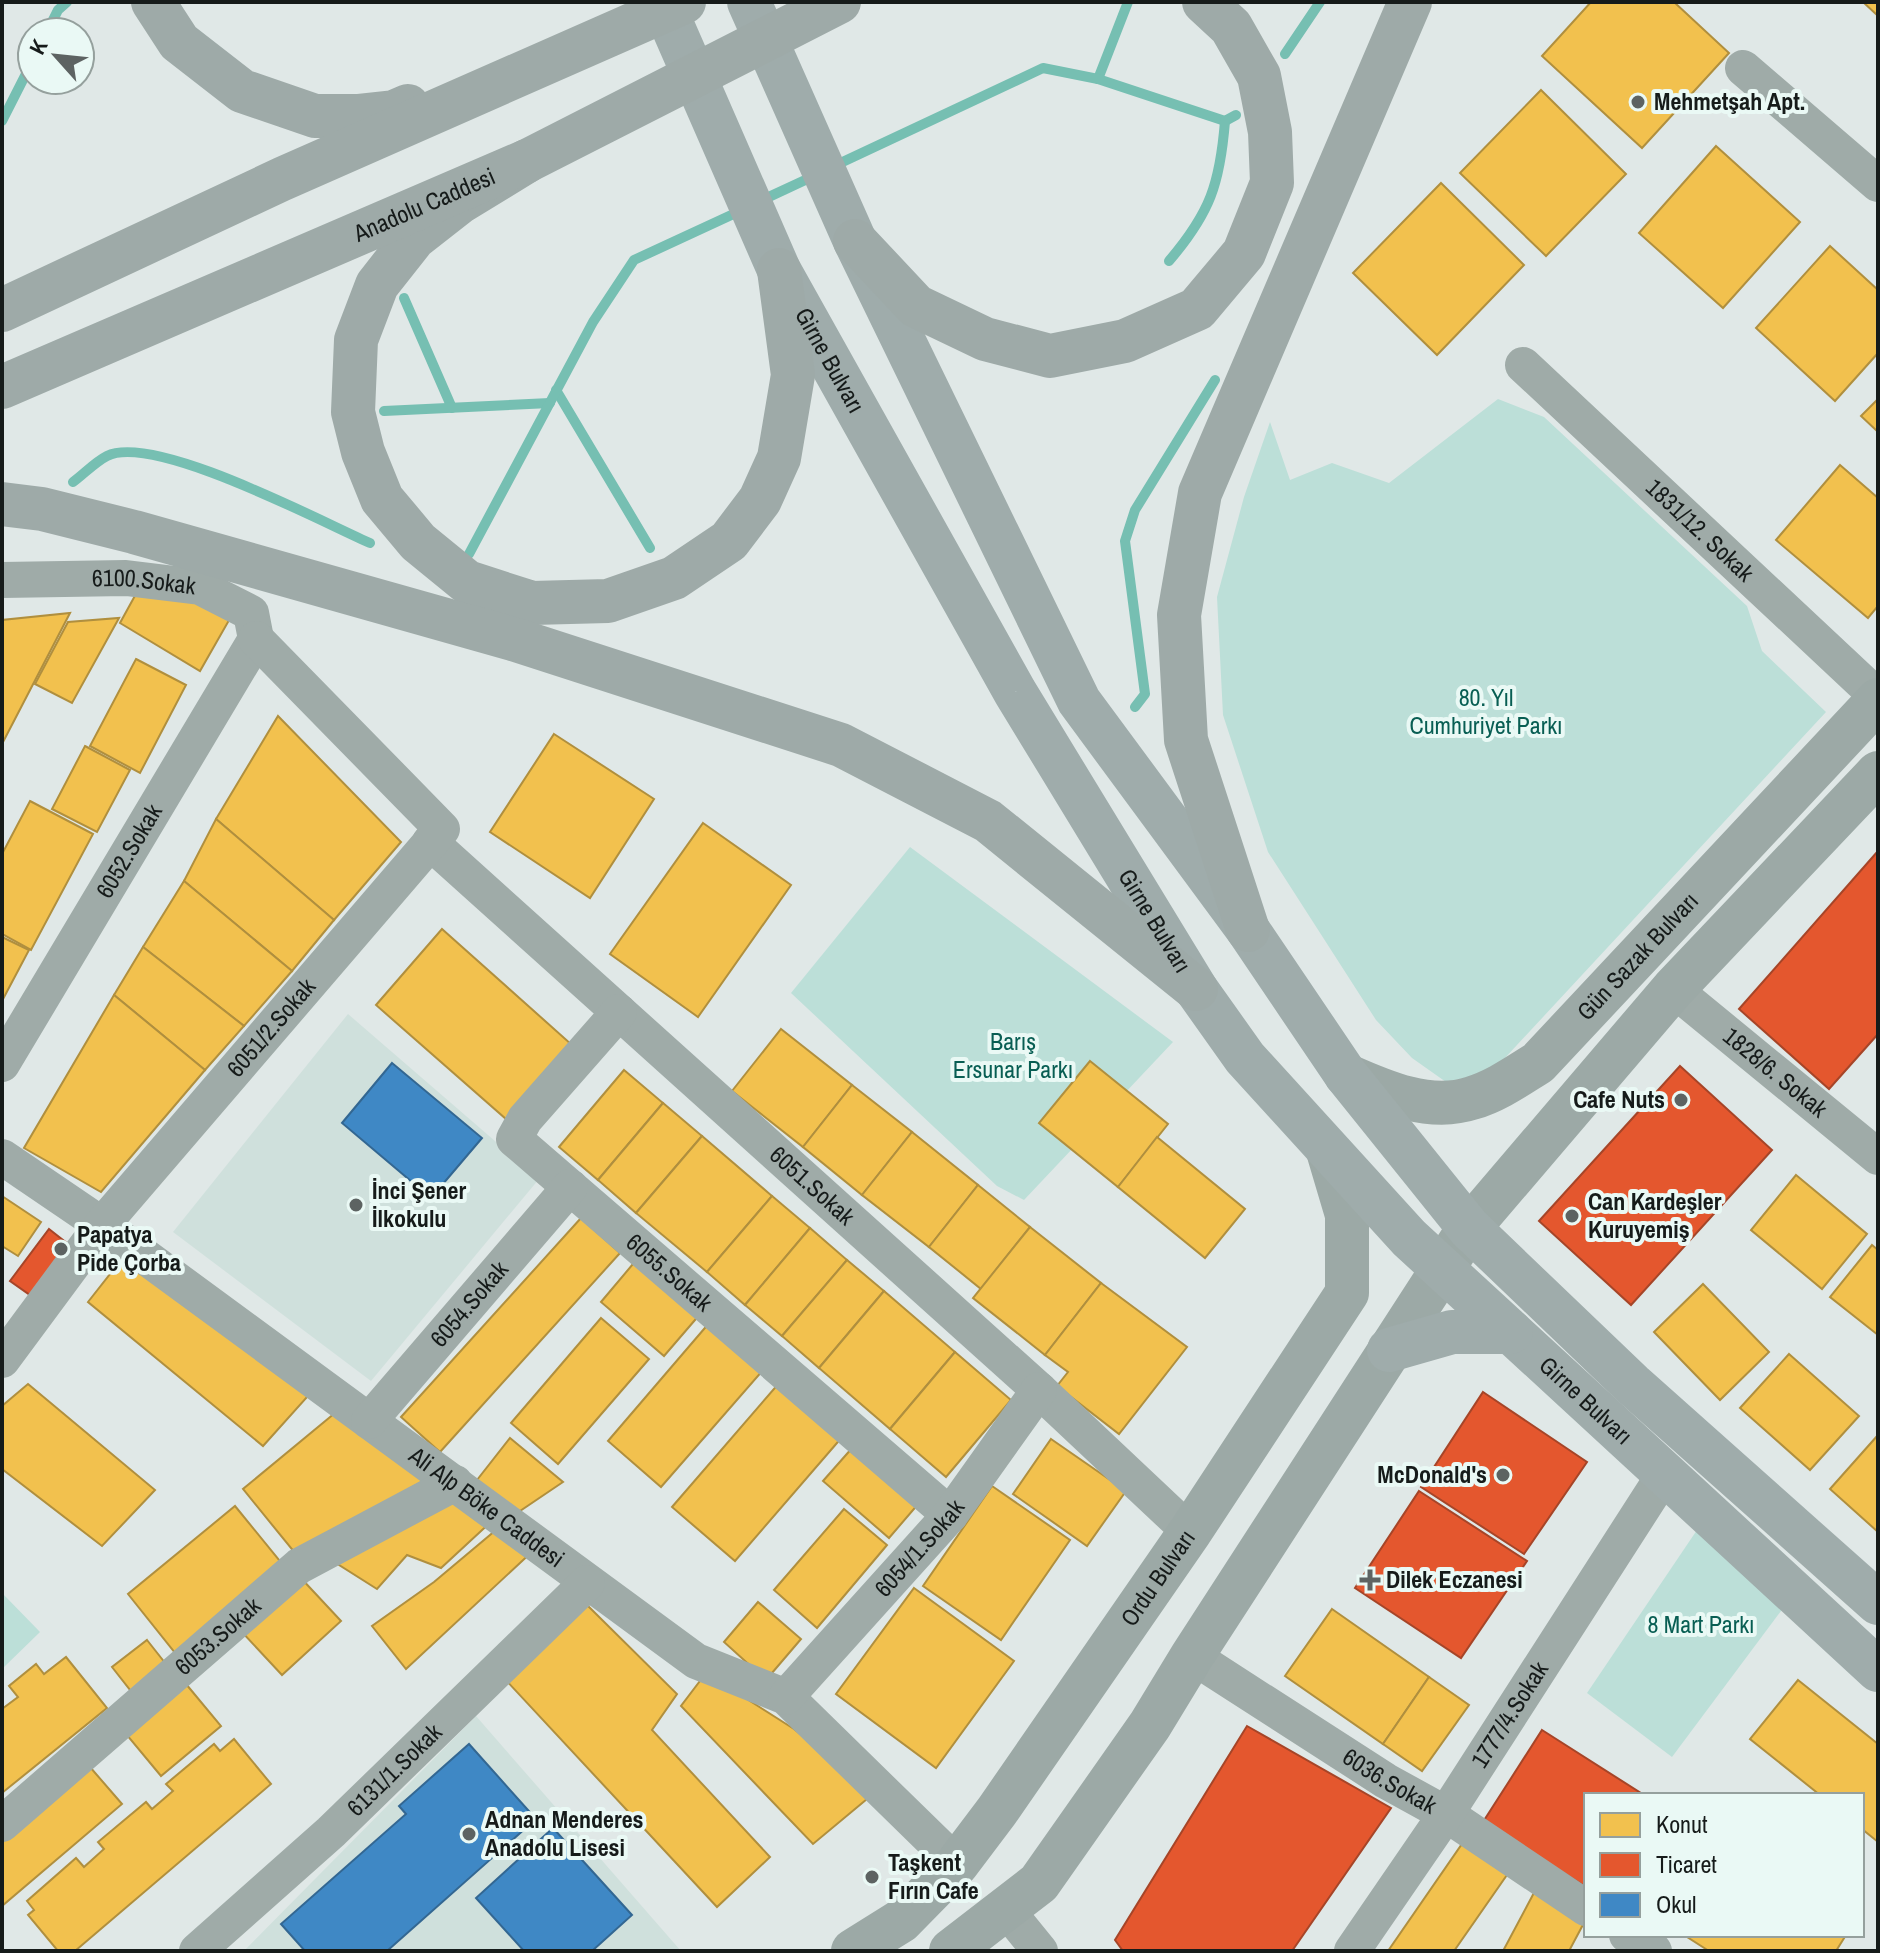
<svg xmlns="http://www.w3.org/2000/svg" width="1880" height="1953" font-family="'Archivo Narrow',sans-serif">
  <rect width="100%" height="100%" fill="#e0e8e7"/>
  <g fill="#cfe0dc">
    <polygon points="348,1014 539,1179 371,1381 173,1232"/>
    <polygon points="476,1716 681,1951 244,1951"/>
  </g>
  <g fill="#bcdfd8">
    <polygon points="1498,399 1544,417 1747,606 1762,651 1826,712 1492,1072 1446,1082 1412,1058 1376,1020 1268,852 1223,715 1217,597 1244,497 1270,422 1290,480 1332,463 1389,483"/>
    <polygon points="910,847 1173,1042 1024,1200 997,1186 791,993"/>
    <polygon points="1697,1530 1784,1607 1672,1757 1587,1693"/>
    <polygon points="2,1593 40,1632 2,1669"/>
  </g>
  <g fill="#f2c14e" stroke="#b08f3e" stroke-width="2">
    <polygon points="1591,2 1674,2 1729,53 1642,148 1542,56"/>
    <polygon points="1863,2 1878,2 1878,16"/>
    <polygon points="1541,90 1626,174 1546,256 1460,173"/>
    <polygon points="1716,146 1800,222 1723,308 1639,233"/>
    <polygon points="1441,183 1524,265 1437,355 1353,273"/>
    <polygon points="1830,246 1878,290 1878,353 1835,401 1756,328"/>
    <polygon points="1878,399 1878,432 1861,416"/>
    <polygon points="1840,465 1878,498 1878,606 1868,618 1776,540"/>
    <polygon points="137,592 198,597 232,615 200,671 120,623"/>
    <polygon points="70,613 2,744 2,620"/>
    <polygon points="119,618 72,703 35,684 68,622"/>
    <polygon points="136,659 186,685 140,773 90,746"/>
    <polygon points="278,716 401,842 334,920 216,819"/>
    <polygon points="554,734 654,799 590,898 490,832"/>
    <polygon points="85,746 130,770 97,832 52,809"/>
    <polygon points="30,801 93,834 31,950 2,934 2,854"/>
    <polygon points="216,819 334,920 292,971 184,881"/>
    <polygon points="703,823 791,885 698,1017 610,954"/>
    <polygon points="184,881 292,971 244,1026 143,947"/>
    <polygon points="442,929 572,1045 506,1119 376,1005"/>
    <polygon points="2,937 29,950 2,1001"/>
    <polygon points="143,947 244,1026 205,1070 114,995"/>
    <polygon points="114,995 205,1070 101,1192 24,1148"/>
    <polygon points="781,1029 852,1085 803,1147 732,1091"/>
    <polygon points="1090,1061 1168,1124 1118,1187 1039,1123"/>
    <polygon points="624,1070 663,1103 598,1180 559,1147"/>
    <polygon points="852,1085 912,1132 862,1195 803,1147"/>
    <polygon points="663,1103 702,1136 636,1213 598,1180"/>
    <polygon points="912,1132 978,1185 929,1247 862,1195"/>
    <polygon points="702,1136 772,1196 707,1272 636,1213"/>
    <polygon points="1157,1137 1245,1209 1205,1258 1118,1187"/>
    <polygon points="1796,1175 1867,1234 1822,1289 1751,1230"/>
    <polygon points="978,1185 1030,1227 981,1289 929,1247"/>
    <polygon points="2,1196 41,1222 18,1256 2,1246"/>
    <polygon points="772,1196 810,1228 745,1305 707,1272"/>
    <polygon points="581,1218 620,1253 440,1452 401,1417"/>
    <polygon points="1030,1227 1101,1283 1045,1355 973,1298"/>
    <polygon points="810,1228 847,1260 782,1336 745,1305"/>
    <polygon points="1872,1245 1878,1250 1878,1335 1830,1297"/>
    <polygon points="125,1255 308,1396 263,1446 88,1302"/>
    <polygon points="638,1258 701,1313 664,1356 601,1302"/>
    <polygon points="847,1260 884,1291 819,1368 782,1336"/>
    <polygon points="1101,1283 1187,1347 1119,1434 1057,1386 1068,1372 1045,1355"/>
    <polygon points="1703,1284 1769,1352 1720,1400 1654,1332"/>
    <polygon points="884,1291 955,1352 890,1429 819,1368"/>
    <polygon points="601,1318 649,1359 558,1464 511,1423"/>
    <polygon points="710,1322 764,1369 661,1487 608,1441"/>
    <polygon points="955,1352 1011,1400 946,1477 890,1429"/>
    <polygon points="1789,1354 1859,1416 1810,1470 1740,1408"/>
    <polygon points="780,1382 843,1436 735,1561 672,1507"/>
    <polygon points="28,1384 155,1490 102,1546 2,1469 2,1406"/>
    <polygon points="341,1408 432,1476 295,1553 243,1489"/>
    <polygon points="1878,1435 1878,1532 1830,1489"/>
    <polygon points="510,1438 563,1482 517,1513 477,1480"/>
    <polygon points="1051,1439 1126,1491 1087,1546 1013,1494"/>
    <polygon points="853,1447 919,1503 889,1538 823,1481"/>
    <polygon points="992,1486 1070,1540 1001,1640 923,1586"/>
    <polygon points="455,1492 494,1519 441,1568 407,1555 377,1589 336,1563"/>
    <polygon points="235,1506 284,1566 176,1654 128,1594"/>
    <polygon points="844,1509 887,1545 817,1628 774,1590"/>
    <polygon points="496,1530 535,1549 406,1669 372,1626 434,1582"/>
    <polygon points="299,1576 341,1621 282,1675 241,1631"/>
    <polygon points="914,1588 1014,1661 936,1768 836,1694"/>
    <polygon points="584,1602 677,1694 652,1730 770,1857 717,1907 503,1677"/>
    <polygon points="758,1602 801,1639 766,1680 724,1642"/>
    <polygon points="1332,1609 1429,1677 1383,1744 1285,1676"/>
    <polygon points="147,1640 173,1673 138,1700 112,1667"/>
    <polygon points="66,1657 107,1708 2,1793 2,1709 18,1697 9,1686 36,1664 44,1674"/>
    <polygon points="706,1673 794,1729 873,1794 813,1844 681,1706"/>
    <polygon points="1429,1677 1469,1705 1422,1771 1383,1744"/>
    <polygon points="1798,1680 1878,1744 1878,1842 1862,1829 1862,1795 1820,1795 1750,1739"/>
    <polygon points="186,1684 221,1726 161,1776 126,1734"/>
    <polygon points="234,1739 271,1784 75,1951 58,1951 28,1915 34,1910 27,1901 76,1858 84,1867 104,1849 98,1842 146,1802 152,1809 173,1791 166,1784 214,1744 220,1751"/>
    <polygon points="90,1767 122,1804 2,1906 2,1842"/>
    <polygon points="1464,1841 1509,1872 1454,1951 1388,1951"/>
    <polygon points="1536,1889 1586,1919 1569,1951 1503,1951"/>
    <polygon points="1684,1935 1846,1935 1836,1951 1709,1951"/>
  </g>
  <g fill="#e4572e" stroke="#a64528" stroke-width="2">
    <polygon points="1878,851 1878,1034 1829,1089 1739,1009"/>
    <polygon points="1680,1066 1772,1150 1631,1305 1539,1221"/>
    <polygon points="49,1229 68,1244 30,1295 10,1281"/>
    <polygon points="1483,1392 1587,1462 1524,1554 1421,1487"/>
    <polygon points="1419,1491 1527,1561 1461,1658 1355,1588"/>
    <polygon points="1247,1726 1391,1808 1292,1951 1123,1951 1115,1940"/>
    <polygon points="1542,1730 1644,1795 1586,1795 1586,1887 1483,1822"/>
  </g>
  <g fill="#3f88c5" stroke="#336792" stroke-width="2">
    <polygon points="392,1063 482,1138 431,1198 342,1123"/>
    <polygon points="469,1744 536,1819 387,1951 305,1951 281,1924 406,1814 399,1806"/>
    <polygon points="553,1828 632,1915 592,1951 524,1951 476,1898"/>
  </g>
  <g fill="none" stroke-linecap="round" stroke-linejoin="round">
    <g stroke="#76bfb2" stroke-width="10">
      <polyline points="47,32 58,10 67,2"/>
      <polyline points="1285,54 1320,2"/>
      <polyline points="1098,79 1128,2"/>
      <polyline points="2,121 32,62"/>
      <polyline points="834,166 1043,68 1098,79 1225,121 1236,115"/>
      <polyline points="758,202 816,175"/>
      <path d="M1169,261c41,-48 51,-77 56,-140"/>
      <polyline points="404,298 452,408"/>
      <polyline points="556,390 650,548"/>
      <polyline points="384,411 550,403"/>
      <path d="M73,482c11,-8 22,-20 34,-26 47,-23 213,65 263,87"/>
      <polyline points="469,554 593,322 634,260 740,211"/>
      <polyline points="1135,707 1145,694 1125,541 1135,510 1215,380"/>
    </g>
    <g stroke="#9faba8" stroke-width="36">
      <polyline points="1743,68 1878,184"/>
      <path id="s1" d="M1523,365l355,332"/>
      <path id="s2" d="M2,580l124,-2 74,9 51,26 5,26"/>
      <path id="s3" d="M430,842l609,548 151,142"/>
      <path id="s4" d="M1673,989l205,168"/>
      <path id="s5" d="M619,1012l-94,107 -11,20 436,376"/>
      <path id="s6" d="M2,1064l254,-425"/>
      <path id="s7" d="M2,1157l100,68 594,436 90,36 171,167"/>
      <path id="s8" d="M2,1360l100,-135 340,-396 -186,-190"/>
      <path id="s9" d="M369,1421l201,-234"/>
      <path id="s10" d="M1192,1656l194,125 60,33 140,94"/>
      <path id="s11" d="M786,1697l164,-182 89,-125"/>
      <path id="s12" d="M2,1824l297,-258 156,-83"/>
      <polyline points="1005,1908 1040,1951"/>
      <polyline points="1627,1935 1654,1951"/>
      <path id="s13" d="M197,1951l134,-119 256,-249"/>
      <path id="s14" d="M1352,1951l94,-137 218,-339"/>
    </g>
    <g stroke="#9ca9a6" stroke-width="44">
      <path id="s15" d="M1346,1075c38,17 84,37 126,23 24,-7 45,-22 66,-35l340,-363"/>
      <path id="s16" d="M853,1951l48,-30 56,-57 40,-53 193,-279 157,-239v-78l-19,-64"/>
      <polyline points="951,1951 1039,1883 1150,1725 1192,1656 1469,1228 1673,989 1878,773"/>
    </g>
    <g stroke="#9facab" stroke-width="44">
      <path id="s17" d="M662,2l117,268 236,422 181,297 49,69 164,180 469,432"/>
      <polyline points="749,2 855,241 1079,701 1248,930 1346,1075 1469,1228 1632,1384 1878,1603"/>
      <polyline points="1389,1350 1452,1332 1511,1332"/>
    </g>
    <g stroke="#9eaaa8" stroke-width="44">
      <polyline points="153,2 179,42 242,91 315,116 357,116 394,112 408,106"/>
      <polyline points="527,161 460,202 414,238 377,285 356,340 353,412 363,452 382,499 418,542 467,582 532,603 608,601 674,578 729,541 760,500 779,458 793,375 779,270"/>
      <polyline points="855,241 916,306 985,339 1050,356 1125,341 1197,309 1244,253 1272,183 1270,132 1259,76 1231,27 1204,2"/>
      <polyline points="2,310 282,179 684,2"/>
      <path id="s18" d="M2,387l525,-226 312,-159"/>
      <polyline points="2,504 42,509 134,532 513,639 841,745 988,821 1196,989"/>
      <polyline points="1248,930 1186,740 1179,615 1200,493 1410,2"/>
    </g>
  </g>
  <g fill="#5d6362" stroke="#eaf9f5" stroke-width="3">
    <circle cx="1638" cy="102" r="8"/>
    <circle cx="1681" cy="1100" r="8"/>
    <circle cx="356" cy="1205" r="8"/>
    <circle cx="1572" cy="1216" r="8"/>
    <circle cx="61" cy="1249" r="8"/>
    <circle cx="1503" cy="1475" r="8"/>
    <path d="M1366 1568h8v8h8v8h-8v8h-8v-8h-8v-8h8z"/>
    <circle cx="469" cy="1834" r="8"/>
    <circle cx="872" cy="1877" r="8"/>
  </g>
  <g text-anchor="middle" stroke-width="8" stroke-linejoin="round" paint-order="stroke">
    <g font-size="24" font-weight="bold" fill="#161b1a" stroke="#eaf9f5" text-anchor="start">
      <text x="1654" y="110">Mehmetşah Apt.</text>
      <text x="1665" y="1108" text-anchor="end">Cafe Nuts</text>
      <text x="372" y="1199">İnci Şener<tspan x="372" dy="28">İlkokulu</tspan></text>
      <text x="1588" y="1210">Can Kardeşler<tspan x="1588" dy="28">Kuruyemiş</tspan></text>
      <text x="77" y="1243">Papatya<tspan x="77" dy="28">Pide Çorba</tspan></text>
      <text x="1487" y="1483" text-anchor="end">McDonald's</text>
      <text x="1386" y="1588">Dilek Eczanesi</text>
      <text x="485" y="1828">Adnan Menderes<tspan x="485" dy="28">Anadolu Lisesi</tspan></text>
      <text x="888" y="1871">Taşkent<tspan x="888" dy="28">Fırın Cafe</tspan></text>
    </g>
    <g font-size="24" fill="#161b1a" stroke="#eaf9f5">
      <text dy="8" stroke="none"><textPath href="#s18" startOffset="460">Anadolu Caddesi</textPath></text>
      <text dy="8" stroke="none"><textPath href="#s17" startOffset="396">Girne Bulvarı</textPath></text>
      <text dy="8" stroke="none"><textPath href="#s1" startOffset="242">1831/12. Sokak</textPath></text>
      <text dy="8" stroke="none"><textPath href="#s2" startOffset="142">6100.Sokak</textPath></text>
      <text dy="8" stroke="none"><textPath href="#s6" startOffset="248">6052.Sokak</textPath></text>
      <text dy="8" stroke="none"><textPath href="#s17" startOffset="1044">Girne Bulvarı</textPath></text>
      <text dy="8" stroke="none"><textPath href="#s15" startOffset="352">Gün Sazak Bulvarı</textPath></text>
      <text dy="8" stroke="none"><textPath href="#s8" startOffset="428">6051/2.Sokak</textPath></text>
      <text dy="8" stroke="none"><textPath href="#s4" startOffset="132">1828/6. Sokak</textPath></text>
      <text dy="8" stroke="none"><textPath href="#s3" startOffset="514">6051.Sokak</textPath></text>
      <text dy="8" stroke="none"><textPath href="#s5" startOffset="370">6055.Sokak</textPath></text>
      <text dy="8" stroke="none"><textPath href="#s9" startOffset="154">6054.Sokak</textPath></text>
      <text dy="8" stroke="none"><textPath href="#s17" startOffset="1692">Girne Bulvarı</textPath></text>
      <text dy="8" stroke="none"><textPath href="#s7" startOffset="598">Ali Alp Böke Caddesi</textPath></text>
      <text dy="8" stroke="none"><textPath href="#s11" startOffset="200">6054/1.Sokak</textPath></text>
      <text dy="8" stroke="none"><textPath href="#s16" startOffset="486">Ordu Bulvarı</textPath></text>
      <text dy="8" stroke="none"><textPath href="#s12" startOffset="286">6053.Sokak</textPath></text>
      <text dy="8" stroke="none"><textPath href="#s14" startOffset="284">1777/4.Sokak</textPath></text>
      <text dy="8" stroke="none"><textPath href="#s13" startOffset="268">6131/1.Sokak</textPath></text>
      <text dy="8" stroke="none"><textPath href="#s10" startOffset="234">6036.Sokak</textPath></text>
    </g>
    <g font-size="24" fill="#085e53" stroke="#eaf9f5">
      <text x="1486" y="706">80. Yıl<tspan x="1486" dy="28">Cumhuriyet Parkı</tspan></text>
      <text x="1013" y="1050">Barış<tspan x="1013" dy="28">Ersunar Parkı</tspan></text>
      <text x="1701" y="1633">8 Mart Parkı</text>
    </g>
  </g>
  <rect width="1880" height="1953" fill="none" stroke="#161b1a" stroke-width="8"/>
  <rect x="1584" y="1793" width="280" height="144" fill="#eaf9f5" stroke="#95a09d" stroke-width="2"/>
  <rect x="1600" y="1813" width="40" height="24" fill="#f2c14e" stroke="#95a09d" stroke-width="2"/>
  <text x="1656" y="1833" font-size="24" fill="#161b1a">Konut</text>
  <rect x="1600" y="1853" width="40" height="24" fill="#e4572e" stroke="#95a09d" stroke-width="2"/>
  <text x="1656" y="1873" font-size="24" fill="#161b1a">Ticaret</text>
  <rect x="1600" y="1893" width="40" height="24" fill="#3f88c5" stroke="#95a09d" stroke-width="2"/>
  <text x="1656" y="1913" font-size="24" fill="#161b1a">Okul</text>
  <g transform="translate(56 56) rotate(297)"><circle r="38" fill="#eaf9f5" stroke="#95a09d" stroke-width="2"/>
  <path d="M0-6L14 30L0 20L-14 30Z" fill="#5d6362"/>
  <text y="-12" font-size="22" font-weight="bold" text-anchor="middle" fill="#161b1a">K</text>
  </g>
</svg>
